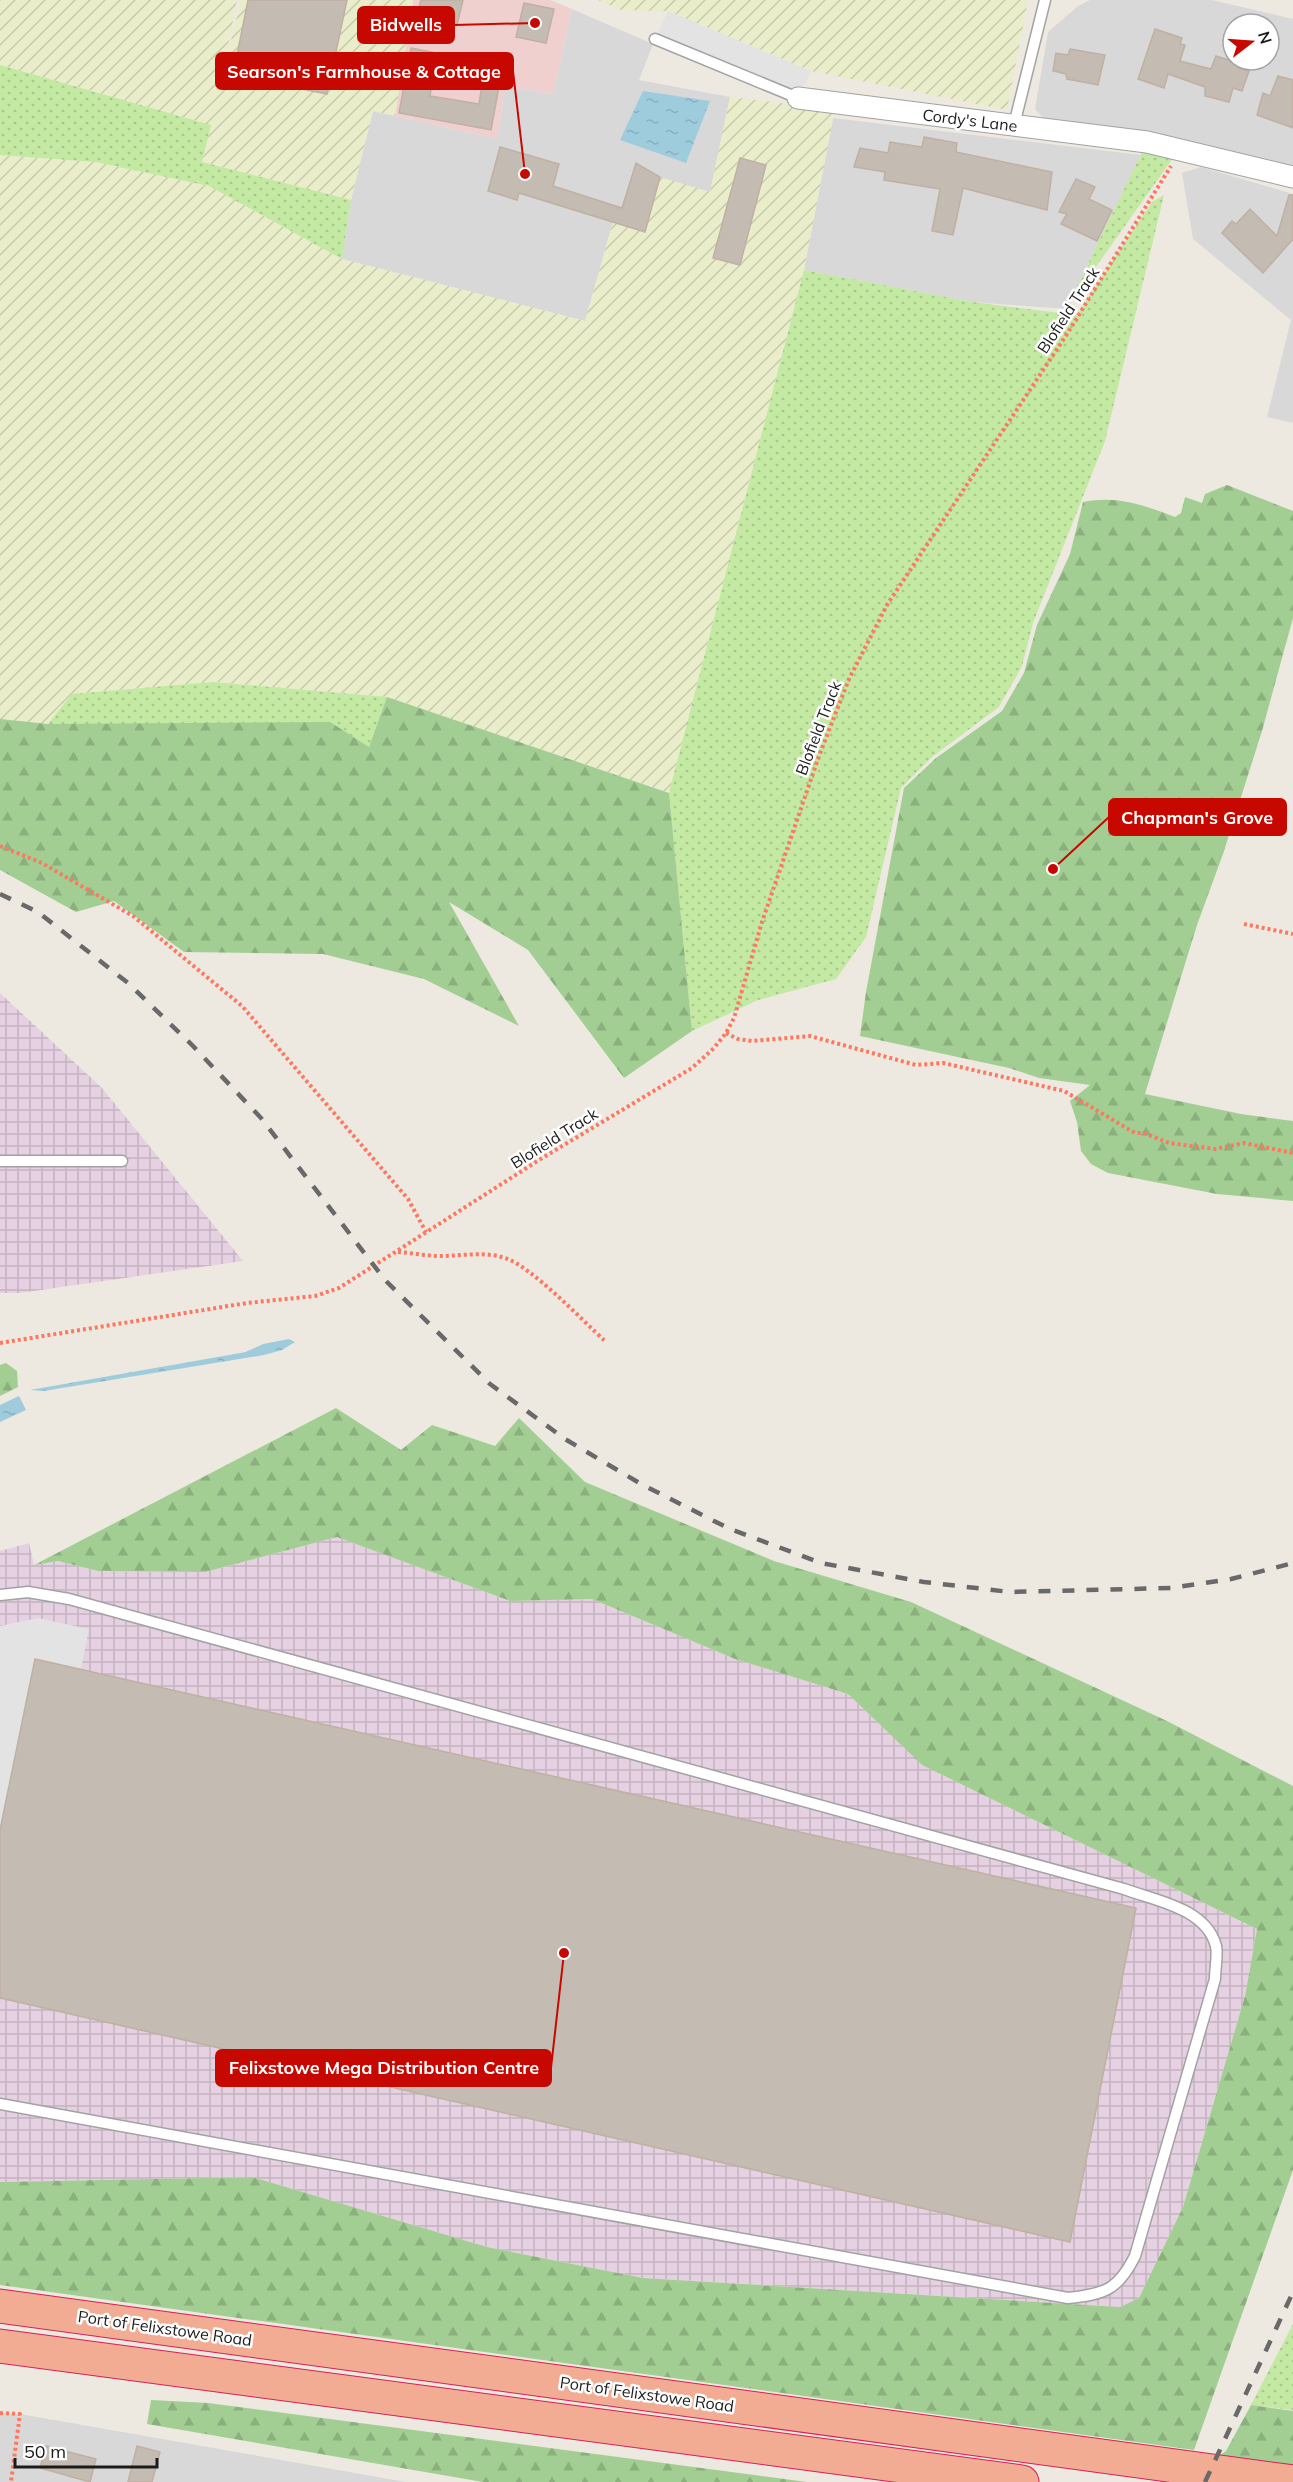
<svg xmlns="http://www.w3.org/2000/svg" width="1293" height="2482" font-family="Mulish,sans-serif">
  <defs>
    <pattern id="industrial-grid" width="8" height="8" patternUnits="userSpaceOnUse" patternTransform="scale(1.5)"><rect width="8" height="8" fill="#e6d1e2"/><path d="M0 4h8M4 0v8" fill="none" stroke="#c5b3c1"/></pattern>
    <pattern id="farmland-furrows" width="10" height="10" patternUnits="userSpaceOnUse" patternTransform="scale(1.5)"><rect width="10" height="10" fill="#e9edca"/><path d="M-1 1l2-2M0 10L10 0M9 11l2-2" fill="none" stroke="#c7cbad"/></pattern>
    <pattern id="grass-dots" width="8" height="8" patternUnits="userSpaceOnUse" patternTransform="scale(1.5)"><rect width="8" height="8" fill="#c3e9a3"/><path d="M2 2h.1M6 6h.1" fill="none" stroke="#a7c78c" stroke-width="1.8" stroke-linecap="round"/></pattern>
    <pattern id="forest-firs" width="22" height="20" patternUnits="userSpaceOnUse" patternTransform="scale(1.5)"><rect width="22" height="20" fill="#a2ce93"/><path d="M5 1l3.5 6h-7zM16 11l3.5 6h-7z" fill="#8bb07e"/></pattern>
    <pattern id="water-ripples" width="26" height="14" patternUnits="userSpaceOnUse" patternTransform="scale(1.5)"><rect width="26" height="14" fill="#9eccdc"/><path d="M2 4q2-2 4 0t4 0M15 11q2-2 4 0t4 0" fill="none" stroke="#88afbc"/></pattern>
  </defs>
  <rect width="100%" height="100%" fill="#ede9e0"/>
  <g fill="#d9d8d8" fill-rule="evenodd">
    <path d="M1090,0h122l81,19v152l-72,-22 -178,-31 -8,-9 13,-77 30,-26zM1233,24h36v36h-36z"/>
    <polygon points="572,9 653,44 639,80 730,97 710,192 645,232 613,222 585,321 342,259 351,200 373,111 497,139 505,86 553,94"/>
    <polygon points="833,118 1141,155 1066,309 973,302 804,270"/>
    <polygon points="1201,167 1293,194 1293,423 1267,417 1291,320 1193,239 1182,173"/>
    <polygon points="0,2413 20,2414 406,2482 0,2482"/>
  </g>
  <polygon fill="#efd0ce" points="413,0 550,0 572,9 553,94 505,86 497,139 395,116"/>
  <g fill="url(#industrial-grid)">
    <polygon points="0,993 102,1088 243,1261 20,1293 0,1293"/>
    <polygon points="337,1537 510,1601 592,1599 735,1659 848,1694 922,1765 1257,1929 1245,1996 1183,2207 1139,2298 1120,2307 643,2278 487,2247 252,2177 0,2182 0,1551 29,1543 34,1565 58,1561 98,1571 205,1572"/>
  </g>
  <g fill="url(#farmland-furrows)">
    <polygon points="0,0 237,0 219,90 241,0 413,0 395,116 373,111 351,200 202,162 210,125 0,65"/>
    <polygon points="598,0 1028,0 1007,110 811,71 668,11 621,10"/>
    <polygon points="730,97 835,109 804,270 669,793 387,697 213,682 73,694 48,724 0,721 0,155 96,162 209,186 342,259 585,321 613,222 645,232 660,177 710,192"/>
  </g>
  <g fill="url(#grass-dots)">
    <polygon points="0,65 211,125 202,162 351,200 342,259 209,186 96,162 0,155"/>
    <polygon points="1147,142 1178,151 1066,309"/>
    <polygon points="1164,195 1105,441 1033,623 1022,666 999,707 932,757 901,788 866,937 836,979 758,1000 692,1031 669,793 804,270 973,302 1077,315 1152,202"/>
    <polygon points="213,682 387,697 369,747 48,724 72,694"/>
    <polygon points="1293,2324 1293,2410 1251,2405"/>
  </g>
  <g fill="url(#forest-firs)">
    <path d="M1227,485l66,26v107l-31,113 -39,123 -26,71 -52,169 96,20 52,7v80l-76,-7 -109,-21 -17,-9 -10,-13 -4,-29 -7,-21 20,-16 -51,-7 -30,-10 -149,-32 6,-44 38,-204 32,-30 66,-47 22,-38 13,-48 33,-71 13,-52c34,-7 61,3 92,15l6,-4 4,-16 17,6 3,-9z"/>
    <polygon points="387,697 669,793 692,1031 624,1078 528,950 449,902 519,1026 424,979 323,954 184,952 114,901 76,912 0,870 0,719 48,724 330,722 369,747"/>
    <polygon points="6,1363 17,1371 18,1387 0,1396 0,1365"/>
    <polygon points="336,1408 401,1450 432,1425 495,1446 519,1418 585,1482 774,1561 911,1602 1167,1721 1293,1786 1293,2170 1194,2450 0,2285 0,2182 252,2177 487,2247 643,2278 1120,2307 1139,2298 1183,2207 1245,1996 1257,1929 922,1765 848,1694 735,1659 592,1599 510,1601 337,1537 205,1572 98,1571 58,1561 34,1565"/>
    <polygon points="151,2400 208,2403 807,2482 483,2482 147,2424"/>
    <polygon points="1251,2405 1293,2411 1293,2465 1220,2455 1226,2451"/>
  </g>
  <g fill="#e3e3e3">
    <polygon points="668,11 811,71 798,98 655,39"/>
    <polygon points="38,1618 89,1629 81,1669 35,1659 0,1830 0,1626"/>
  </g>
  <g fill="url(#water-ripples)">
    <polygon points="643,91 710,101 686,163 620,140"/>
    <polygon points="289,1339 295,1342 282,1350 264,1355 44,1391 30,1390 246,1352 263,1344"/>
    <polygon points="19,1396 26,1410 0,1422 0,1405"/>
  </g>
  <g fill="#c4bbb3" stroke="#bfb0a2" stroke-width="1.5">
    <polygon points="248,0 347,0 327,94 233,75"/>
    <polygon points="421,0 463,0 457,25 417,14"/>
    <polygon points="524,3 554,9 546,43 516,37"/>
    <polygon points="1155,29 1182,38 1180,44 1185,45 1180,61 1211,69 1216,56 1241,64 1239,68 1249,71 1242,91 1233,88 1229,102 1205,96 1205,87 1168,74 1164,88 1138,79"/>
    <polygon points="411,48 437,53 430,96 479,104 483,78 500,81 491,130 399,113"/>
    <polygon points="1070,49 1105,55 1098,85 1067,79 1066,74 1053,71 1056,53 1068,55"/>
    <polygon points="1278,76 1293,80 1293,128 1257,115 1263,93 1270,96"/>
    <polygon points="924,137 957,143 956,152 1052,172 1047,210 963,188 953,235 932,231 940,189 884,180 885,172 854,167 860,148 888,153 890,142 922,147"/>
    <polygon points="500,147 559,164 553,186 622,208 636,163 660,177 645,232 519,193 517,200 488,191"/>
    <polygon points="740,158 766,165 740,265 713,258"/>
    <polygon points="1076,179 1095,187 1089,199 1112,210 1097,241 1061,224 1067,214 1059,212"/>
    <polygon points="1289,195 1293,195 1293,239 1263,273 1222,233 1232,221 1236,224 1250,209 1277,236"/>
    <polygon points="35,1659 1136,1908 1070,2242 0,1998 0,1830"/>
    <polygon points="46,2446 96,2459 90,2482 40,2468"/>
    <polygon points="137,2446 160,2452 152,2482 128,2482"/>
  </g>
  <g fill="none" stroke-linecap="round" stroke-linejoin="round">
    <g stroke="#a2a2a2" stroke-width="13">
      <g id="service">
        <polyline points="655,39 798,98"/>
        <polyline points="1014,125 1045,0"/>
        <polyline points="0,1161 122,1161"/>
        <path d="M0,1595l28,-3 41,7 1055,290c32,12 82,19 92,57 2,9 -1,22 -1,33l-80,277c-17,34 -30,38 -67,42l-1068,-194"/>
      </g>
    </g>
    <g stroke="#a2a2a2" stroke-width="23">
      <polyline id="minor" points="798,98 1147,142 1293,177"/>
    </g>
    <g stroke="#d81f57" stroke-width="35">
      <g id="trunk">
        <polyline points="0,2306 1293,2482"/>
        <polyline points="0,2346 1022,2482"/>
      </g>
    </g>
    <g stroke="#fd7761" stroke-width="4" stroke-dasharray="3 3" stroke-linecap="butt">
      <polyline points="0,846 42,863 133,916 242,1006 408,1199 426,1232"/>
      <polyline points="1244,924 1293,934"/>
      <polyline points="726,1033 738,1039 752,1041 810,1036 916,1065 943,1063 1064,1091 1135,1133 1144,1133 1169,1143 1215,1149 1244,1143 1293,1153"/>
      <path d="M398,1252c14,1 28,4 42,4 22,0 44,-5 65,2 26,8 78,63 100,83"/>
      <polyline points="0,1343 247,1303 315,1296 339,1288 539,1160 692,1068 714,1048 726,1033 734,1018 762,922 819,756 849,679 887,605 1067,334 1171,166"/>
      <polyline points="0,2413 20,2414 11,2482"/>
    </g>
    <use href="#service" stroke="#fff" stroke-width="10"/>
    <use href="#minor" stroke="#fff" stroke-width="21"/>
    <use href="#trunk" stroke="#f2ac94" stroke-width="33"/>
    <g stroke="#696969" stroke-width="4.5" stroke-dasharray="12 12" stroke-linecap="butt">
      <polyline points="0,894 38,912 128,983 193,1046 261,1118 385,1280 490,1384 565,1439 641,1484 730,1529 821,1563 924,1582 1010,1592 1171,1588 1231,1579 1293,1563"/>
      <polyline points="1205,2482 1293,2292"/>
    </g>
  </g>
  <g text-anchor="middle" stroke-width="5" stroke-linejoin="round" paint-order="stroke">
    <g font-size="16" fill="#1b1b1b" stroke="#fff">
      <text transform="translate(970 120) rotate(7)" y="6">Cordy's Lane</text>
      <text transform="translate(1068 310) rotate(-57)" y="6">Blofield Track</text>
      <text transform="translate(818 728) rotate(-69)" y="6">Blofield Track</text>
      <text transform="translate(554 1138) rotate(-32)" y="6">Blofield Track</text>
      <text transform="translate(165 2328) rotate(8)" y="6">Port of Felixstowe Road</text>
      <text transform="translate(647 2394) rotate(8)" y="6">Port of Felixstowe Road</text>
    </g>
  </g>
  <path fill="none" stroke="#c60800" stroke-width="2" d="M535 23L454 25M525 174L513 71M1053 869L1109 817M564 1953L551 2068"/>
  <g fill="#c60800" stroke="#fff" stroke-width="2">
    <circle cx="535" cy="23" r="6"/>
    <circle cx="525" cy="174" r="6"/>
    <circle cx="1053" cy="869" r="6"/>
    <circle cx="564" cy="1953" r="6"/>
  </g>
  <g fill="#c60800" stroke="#c60800" stroke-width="2">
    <rect x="358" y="7" width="96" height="36" rx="6"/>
    <rect x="216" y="53" width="297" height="36" rx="6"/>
    <rect x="1109" y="799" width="177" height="36" rx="6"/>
    <rect x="216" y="2050" width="335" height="36" rx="6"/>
  </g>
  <g font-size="18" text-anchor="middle" font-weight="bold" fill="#fff">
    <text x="406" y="31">Bidwells</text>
    <text x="364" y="78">Searson's Farmhouse &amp; Cottage</text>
    <text x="1197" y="824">Chapman's Grove</text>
    <text x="384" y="2074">Felixstowe Mega Distribution Centre</text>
  </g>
  <g transform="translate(1251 42) rotate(73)"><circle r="28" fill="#ffffff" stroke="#a4a4a4" stroke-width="1.5"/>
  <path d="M0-4.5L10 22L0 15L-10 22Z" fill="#c60800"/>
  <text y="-9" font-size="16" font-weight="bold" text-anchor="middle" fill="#1b1b1b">N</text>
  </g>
  <path d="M15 2458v9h142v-9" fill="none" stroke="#1b1b1b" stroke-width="3"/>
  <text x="24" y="2458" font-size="18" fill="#1b1b1b" stroke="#ffffff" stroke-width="4.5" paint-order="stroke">50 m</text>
</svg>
